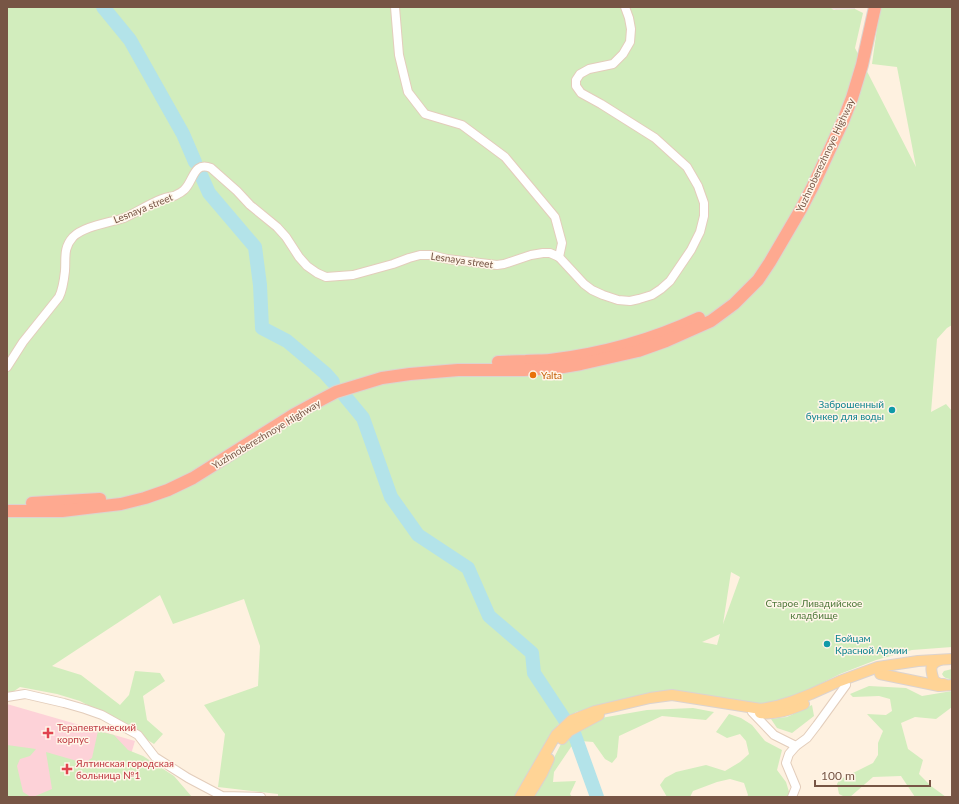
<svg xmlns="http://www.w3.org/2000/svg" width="959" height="804" font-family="Lato,sans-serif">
  <rect width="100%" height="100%" fill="#fef1e0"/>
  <polygon fill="#ece3dc" points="831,7 855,7 855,9 836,10 832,9"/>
  <polygon fill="#fdd2d8" points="7,704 135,741 118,797 7,797"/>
  <g fill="#d2edbd" fill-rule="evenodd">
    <path d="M7,7h824l1,2 2,1 21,-1 8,4 -8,35 61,119 -19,-100 -25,-3 8,-57h72v318l-5,3 -10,11 -6,73 15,-8 6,7v236l-40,3 -36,10 -36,14 -44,22 -27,8 -26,-1 -102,-7 -65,16 -18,13 -15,24 -27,48h-238v-3l-60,-7 7,-53 -21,-29 54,-19 2,-40 -16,-47 -71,25 -13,-29 -108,71 29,9 39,30 9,-10 6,-24 25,2 5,8 -22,15 4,24 16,14 -9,10 -35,-22 -39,-21 -23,-7 -37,-7 -13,9zM731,572l9,5 -17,47zM720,634l-3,11 -15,-3z"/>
    <path d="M952,669v10c-5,0 -8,-1 -10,-5l2,-3z"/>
    <polygon points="869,686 906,688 922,696 952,691 952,707 936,719 915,717 901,723 908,749 923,760 919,774 931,786 946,797 915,797 901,776 873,777 850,797 845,797 839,794 837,784 839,780 873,763 878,755 878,743 883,731 867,714 886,715 892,711 890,699 879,696 853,697 850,694"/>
    <polygon points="812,705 814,716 792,733 777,728 771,719 787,717"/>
    <polygon points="693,708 714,712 706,720 662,716 619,736 617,757 612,763 605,759 593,742 581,741 571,747 554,772 553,782 576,781 570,794 572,797 534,797 561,744 578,726 601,718 647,710"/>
    <polygon points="729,714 741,718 752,725 765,741 782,750 777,770 786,782 790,795 786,797 747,797 748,795 744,783 730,779 717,782 693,791 690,797 667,797 660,785 665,778 676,772 706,765 725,771 740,762 749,754 746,741 740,734 727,738 716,732"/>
    <polygon points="98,731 114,735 128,750 143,756 174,776 192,797 33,797 52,789 46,752 84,763 92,758"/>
    <polygon points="7,745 36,749 30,756 20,759 17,766 23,792 31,797 7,797"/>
  </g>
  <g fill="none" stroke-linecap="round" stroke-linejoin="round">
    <g stroke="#b3e3e9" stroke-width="14">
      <polyline points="103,7 130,40 183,134 195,162"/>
      <polyline points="201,175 209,193 255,247 260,285 262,328 287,341 325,373 333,382"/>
      <polyline points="344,395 363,418 391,497 418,535 468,568 489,616 532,653 534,673 565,720"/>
      <polyline points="574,733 597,797"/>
    </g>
    <g stroke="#e3cdbb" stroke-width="10">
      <g id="minor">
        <polyline points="395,7 399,55 408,92 425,114 462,125 505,157 555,217 562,243 559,257"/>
        <path d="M7,367l16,-25 36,-45c4,-8 5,-17 6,-26 1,-13 -2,-23 8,-34 11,-11 36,-14 51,-19 13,-6 25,-14 38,-19 4,-2 8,-2 12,-3 4,-2 7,-3 10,-6 10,-9 9,-29 27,-22l26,23 13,14 27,22 9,10 13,20 8,9 10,7 9,4 27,-2 40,-11 16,-6 11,-3h11l16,4 50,6 7,-1 27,-9 12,-2h7l9,4 25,27 8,6 11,5 15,5 12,1 9,-2 13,-4 9,-6 9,-8 21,-31 9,-18 4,-16v-13l-6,-17 -11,-19 -32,-29 -54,-34 -20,-11 -5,-7v-6l4,-6 9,-5 24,-5 10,-10 7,-12 1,-13 -2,-11 -4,-11"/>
        <polyline points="7,697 25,694 64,703 85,709 102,715 138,735 155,757 188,778 222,796 261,797"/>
        <polyline points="751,708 752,712 774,735 796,746"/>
        <polyline points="792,797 796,787 786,763 789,754 796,746 807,738 817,725 846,685"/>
      </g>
    </g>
    <g stroke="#dcd3cf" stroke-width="12">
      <g id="major">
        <path d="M940,660c-12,4 -9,11 -6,21l6,3h4"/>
        <polyline points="880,674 939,686 952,685"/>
        <path d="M760,713c16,2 29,-3 44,-9"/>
        <polyline points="562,739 569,731 599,715"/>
        <polyline points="520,797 556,735 572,720 595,711 650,698 672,695 761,709 777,706 793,701 811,694 840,681 878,667 918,661 952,659"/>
        <polyline points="528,797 542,774 549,759"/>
      </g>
    </g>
    <g stroke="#dcd3cf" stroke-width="14">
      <g id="highway">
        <path d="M498,362c9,0 18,-1 28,-1 8,-1 16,0 24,-1 51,-6 102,-20 149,-42"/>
        <polyline points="32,503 100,499"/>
        <polyline points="7,511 62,511 95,507 121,504 145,498 168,490 193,478 293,415 315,403 336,392 382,378 410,374 458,370 524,370 563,367 581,364 638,351 666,341 711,321 734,304 758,280 770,262 801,209 813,186 843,121 852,98 862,65 875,7"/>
      </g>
    </g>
    <use href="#minor" stroke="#fff" stroke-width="8"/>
    <use href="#major" stroke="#ffd496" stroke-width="10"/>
    <use href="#highway" stroke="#fea990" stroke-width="12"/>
  </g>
  <circle fill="#e8710a" stroke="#fff5e8" stroke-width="1.5" cx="533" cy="375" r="4"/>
  <g fill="#0f9aa8" stroke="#fff5e8" stroke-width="1.5">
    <circle cx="892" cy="410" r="4"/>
    <circle cx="827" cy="644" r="4"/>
  </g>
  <g fill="#e0444e" stroke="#fff5e8" stroke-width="1.5">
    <path d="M46 727h4v4h4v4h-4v4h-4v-4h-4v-4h4z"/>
    <path d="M65 763h4v4h4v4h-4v4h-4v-4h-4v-4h4z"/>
  </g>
  <g text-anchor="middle" stroke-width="3" stroke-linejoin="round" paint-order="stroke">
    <g font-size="10" fill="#775545" stroke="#fff5e8">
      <text transform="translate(825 155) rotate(-65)" y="4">Yuzhnoberezhnoye Highway</text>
      <text transform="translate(143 208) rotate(-22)" y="4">Lesnaya street</text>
      <text transform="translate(462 260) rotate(8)" y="4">Lesnaya street</text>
      <text transform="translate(266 434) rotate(-31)" y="4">Yuzhnoberezhnoye Highway</text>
    </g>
    <g font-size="10" fill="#c56008" stroke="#fff5e8" text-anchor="start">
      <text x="541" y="379">Yalta</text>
    </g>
    <g font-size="10" fill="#0d838f" stroke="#fff5e8" text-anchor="end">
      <text x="884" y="408">Заброшенный<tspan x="884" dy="12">бункер для воды</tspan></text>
      <text x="835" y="642" text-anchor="start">Бойцам<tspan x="835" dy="12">Красной Армии</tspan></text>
    </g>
    <g font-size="10" fill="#4e783a" stroke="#fff5e8">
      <text x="814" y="607">Старое Ливадийское<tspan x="814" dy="12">кладбище</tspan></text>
    </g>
    <g font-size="10" fill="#be3a42" stroke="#fff5e8" text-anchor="start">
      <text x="57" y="731">Терапевтический<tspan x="57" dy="12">корпус</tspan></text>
      <text x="76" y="767">Ялтинская городская<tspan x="76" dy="12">больница №1</tspan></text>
    </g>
  </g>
  <rect width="959" height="804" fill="none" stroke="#775545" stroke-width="16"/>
  <path d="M815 780v6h115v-6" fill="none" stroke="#775545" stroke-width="2"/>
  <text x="821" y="780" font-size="12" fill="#775545" stroke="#fff5e8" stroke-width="3" paint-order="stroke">100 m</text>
</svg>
